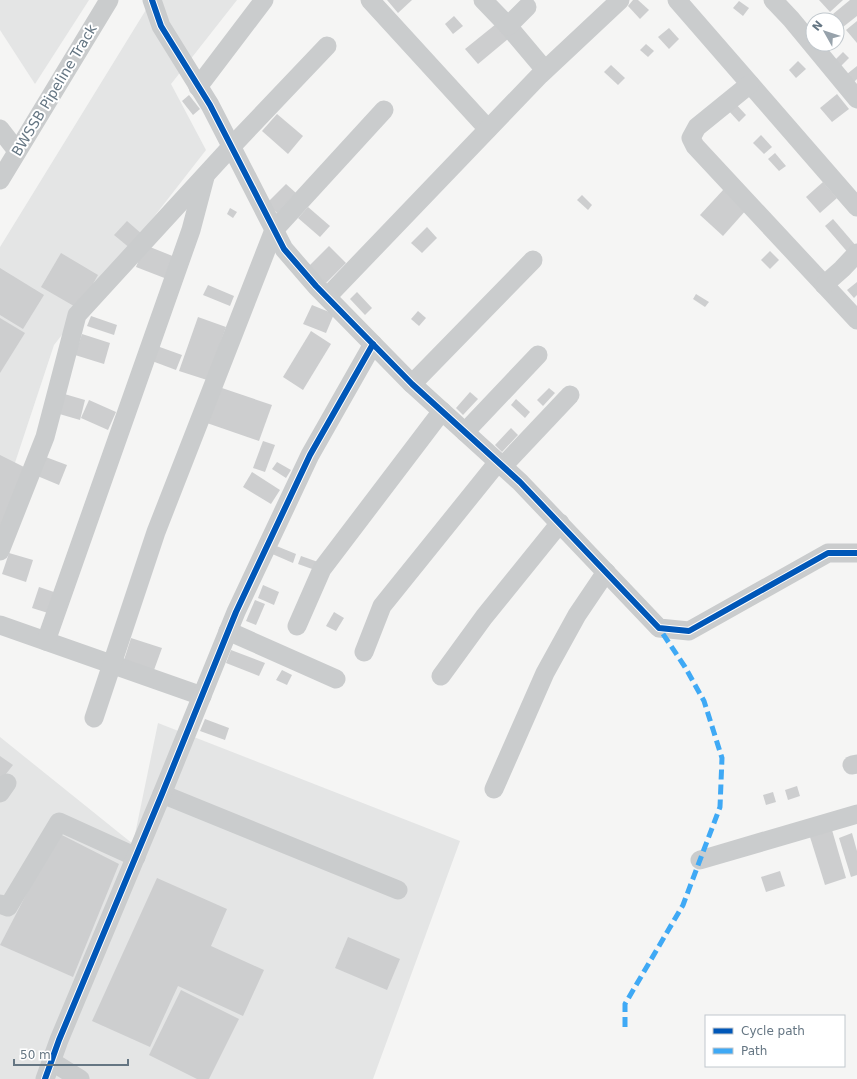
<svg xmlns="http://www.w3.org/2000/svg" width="857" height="1079" font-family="'DejaVu Sans',sans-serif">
  <rect width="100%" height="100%" fill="#f5f5f4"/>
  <g fill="#e4e5e5">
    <polygon points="0,0 89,0 35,84 0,30"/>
    <polygon points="152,0 237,0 171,84 206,150 54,345 0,508 0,247"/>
    <polygon points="158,723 460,841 373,1079 0,1079 0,737 133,844"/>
  </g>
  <g fill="#cdcecf">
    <polygon points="387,0 412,0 398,13"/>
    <polygon points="633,0 638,0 649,10 640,19 628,6"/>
    <polygon points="819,0 843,0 830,12"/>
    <polygon points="850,0 857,0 857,16 843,27 833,14"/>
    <polygon points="739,1 749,8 743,16 733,8"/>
    <polygon points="454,16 463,26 453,34 445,24"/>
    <polygon points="857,21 857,43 846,30"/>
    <polygon points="496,24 508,39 478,64 465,49"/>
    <polygon points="669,28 679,39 669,49 658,37"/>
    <polygon points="646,44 654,51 648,57 640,50"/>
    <polygon points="843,52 849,58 841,66 835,60"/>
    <polygon points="798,61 806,69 796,78 789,70"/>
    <polygon points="611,65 625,78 618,85 604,72"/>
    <polygon points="857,66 857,79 854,82 847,74"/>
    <polygon points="837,94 849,109 832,122 820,108"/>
    <polygon points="189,95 200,109 193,115 182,101"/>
    <polygon points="734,102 746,115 739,122 727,109"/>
    <polygon points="277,114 303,136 288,154 262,131"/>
    <polygon points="761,135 772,147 764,154 753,143"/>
    <polygon points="775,153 786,166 779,171 768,159"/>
    <polygon points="823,182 837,198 820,213 806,197"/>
    <polygon points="286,184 296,193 277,213 267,203"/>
    <polygon points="724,189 747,209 723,236 700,215"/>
    <polygon points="582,195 592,205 588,210 577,200"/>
    <polygon points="308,207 330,226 320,237 298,218"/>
    <polygon points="230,208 237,212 233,218 227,214"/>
    <polygon points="833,219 857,247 850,255 825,226"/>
    <polygon points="127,221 143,235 131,249 114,235"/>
    <polygon points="427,227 437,238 422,253 411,243"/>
    <polygon points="145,245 175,257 167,279 136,267"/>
    <polygon points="329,246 346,263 326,283 309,266"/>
    <polygon points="770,251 779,260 770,269 761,260"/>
    <polygon points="61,253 98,275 79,309 41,287"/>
    <polygon points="0,268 44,295 23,329 0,315"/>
    <polygon points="857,282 857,295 854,298 847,290"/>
    <polygon points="208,285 234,296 230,306 203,295"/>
    <polygon points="357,292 372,308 365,315 350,299"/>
    <polygon points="696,294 709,302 705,307 693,299"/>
    <polygon points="312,305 334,314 326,333 303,324"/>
    <polygon points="418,311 426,318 419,326 411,319"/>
    <polygon points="91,316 117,325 114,335 87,326"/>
    <polygon points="198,317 226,327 207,380 179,371"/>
    <polygon points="0,318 25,333 0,373"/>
    <polygon points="311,331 331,344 303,390 283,377"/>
    <polygon points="82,334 110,343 104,364 75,355"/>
    <polygon points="157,346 182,355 176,370 152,361"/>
    <polygon points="216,386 272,405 259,441 204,422"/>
    <polygon points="549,388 555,393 543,406 537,400"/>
    <polygon points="470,392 478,399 463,415 456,408"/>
    <polygon points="61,393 85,400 80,420 56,413"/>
    <polygon points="516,399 530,412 525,418 511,405"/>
    <polygon points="89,400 116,412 108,430 81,418"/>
    <polygon points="511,428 518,435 502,452 495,445"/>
    <polygon points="263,441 275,445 265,472 253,468"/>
    <polygon points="0,455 28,469 0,527"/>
    <polygon points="43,456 67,465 59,485 35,475"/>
    <polygon points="277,462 291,470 286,478 272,469"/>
    <polygon points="252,472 280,490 271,504 243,487"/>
    <polygon points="274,545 296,554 293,563 270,553"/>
    <polygon points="9,553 33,560 26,582 2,574"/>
    <polygon points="301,556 318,562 315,570 298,564"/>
    <polygon points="263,585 279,592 274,605 258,598"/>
    <polygon points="39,587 54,592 48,613 32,608"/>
    <polygon points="255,600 265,604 256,625 246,621"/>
    <polygon points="334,612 344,618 336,631 326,626"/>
    <polygon points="131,638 162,648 154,670 124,660"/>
    <polygon points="231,650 265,663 259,676 226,663"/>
    <polygon points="282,670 292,675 287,685 276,680"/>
    <polygon points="205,719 229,728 225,740 200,731"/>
    <polygon points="0,756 13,765 2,779 0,778"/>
    <polygon points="797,786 800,796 788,800 785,790"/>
    <polygon points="773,792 776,802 766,805 763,795"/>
    <polygon points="832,830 846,878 825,885 810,837"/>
    <polygon points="58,833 119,864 73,977 0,945"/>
    <polygon points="852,833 857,851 857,875 851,877 839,838"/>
    <polygon points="780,871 785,886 766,892 761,877"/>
    <polygon points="157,878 227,909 211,946 264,970 243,1016 178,986 150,1047 92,1021"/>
    <polygon points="348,937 400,959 387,990 335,968"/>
    <polygon points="181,990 239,1019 209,1079 197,1079 149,1055"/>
  </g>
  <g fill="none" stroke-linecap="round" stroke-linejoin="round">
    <g stroke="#cacccd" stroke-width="19">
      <polyline points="152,0 161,26 210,105 284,249 316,286 412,384 520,482 659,628 689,631 828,553 857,553"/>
      <polyline points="370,0 488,129"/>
      <polyline points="483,0 508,26 545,70"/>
      <polyline points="677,0 857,207"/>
      <polyline points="773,0 791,19 857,99"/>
      <polyline points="508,26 527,7"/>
      <polyline points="750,84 697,127 691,138 695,146 857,320"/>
      <polyline points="198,87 264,0"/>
      <polyline points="0,129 17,151"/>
      <polyline points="0,180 109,0"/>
      <polyline points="824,285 842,269 857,253"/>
      <polyline points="327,297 540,75 620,0"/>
      <polyline points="412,384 533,260"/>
      <polyline points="465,432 538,355"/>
      <polyline points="503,466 570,395"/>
      <polyline points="0,551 45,437 77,315 231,147 327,46"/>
      <polyline points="0,625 202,696"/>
      <polyline points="297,626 322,569 442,411"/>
      <polyline points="228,631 336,679"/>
      <polyline points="46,641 191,230 205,177"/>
      <polyline points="364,652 382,606 498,462"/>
      <polyline points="441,676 484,617 560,523"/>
      <polyline points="94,718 156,532 274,230 384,110"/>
      <polyline points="852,765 857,764"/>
      <polyline points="494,789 545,673 577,615 606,572"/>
      <polyline points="0,793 7,783"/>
      <polyline points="162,794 398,890"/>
      <polyline points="700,860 857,814"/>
      <polyline points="0,904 8,907 59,822 136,857"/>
      <polyline points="51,1061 80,1079"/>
      <polyline points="45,1079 59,1040 162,794 236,612 310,455 373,344"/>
    </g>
    <polyline stroke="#3fa9f5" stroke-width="5" stroke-dasharray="10 5" stroke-linecap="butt" points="625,1027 625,1004 683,905 720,807 722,758 704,701 685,667 659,628"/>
    <g stroke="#fff" stroke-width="8">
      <g id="cycleway">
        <polyline points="152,0 161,26 210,105 284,249 316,286 412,384 520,482 659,628 689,631 828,553 857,553"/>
        <polyline points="45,1079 59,1040 162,794 236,612 310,455 373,344"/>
      </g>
    </g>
    <use href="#cycleway" stroke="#0057b8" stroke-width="6"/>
  </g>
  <g text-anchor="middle" stroke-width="4" stroke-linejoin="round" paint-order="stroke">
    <g font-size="14" fill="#657683" stroke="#fff">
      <text transform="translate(54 90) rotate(-59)" y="5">BWSSB Pipeline Track</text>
    </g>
  </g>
  <rect x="705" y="1015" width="140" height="52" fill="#ffffff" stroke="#c1c8cd"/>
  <rect x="713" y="1028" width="20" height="6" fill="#0057b8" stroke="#c1c8cd"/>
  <text x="741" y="1035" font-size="12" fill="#657683">Cycle path</text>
  <rect x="713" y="1048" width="20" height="6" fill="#3fa9f5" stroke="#c1c8cd"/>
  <text x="741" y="1055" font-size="12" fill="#657683">Path</text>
  <g transform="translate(825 32) rotate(309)"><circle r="19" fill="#ffffff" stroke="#c1c8cd"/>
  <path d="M0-3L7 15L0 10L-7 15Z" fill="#97a2ab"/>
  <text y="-6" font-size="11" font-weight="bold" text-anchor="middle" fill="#657683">N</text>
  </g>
  <path d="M14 1059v6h114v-6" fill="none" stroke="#657683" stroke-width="2"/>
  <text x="20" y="1059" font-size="12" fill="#657683" stroke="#ffffff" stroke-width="3" paint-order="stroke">50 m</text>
</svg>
